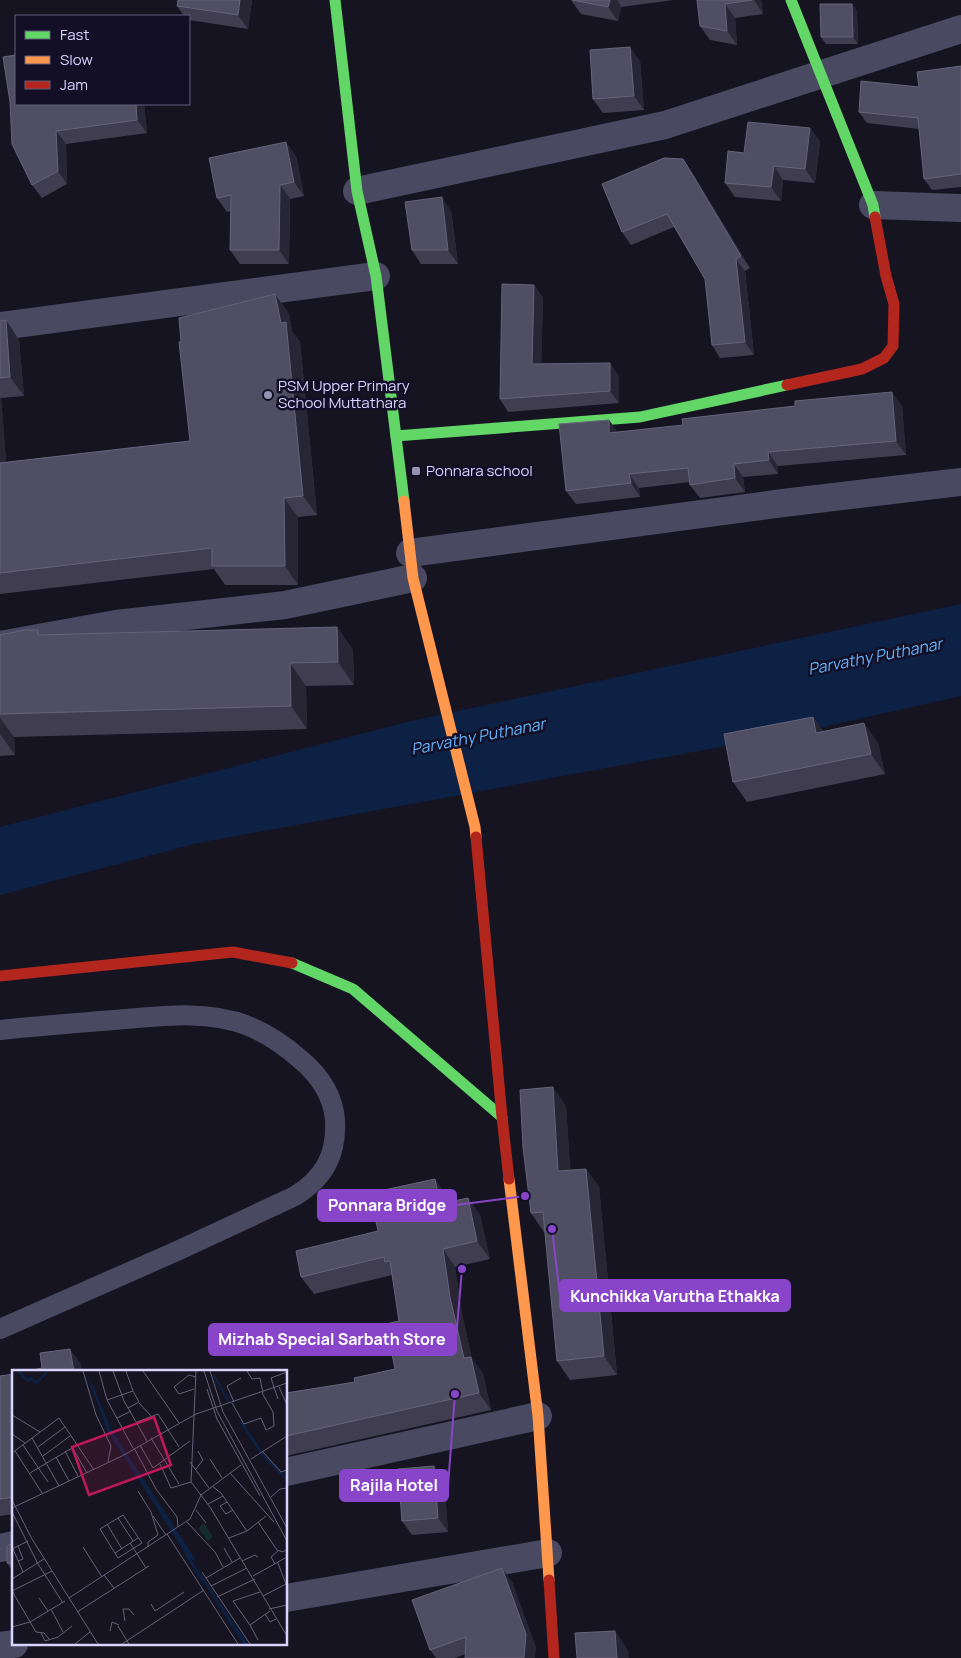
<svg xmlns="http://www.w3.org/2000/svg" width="961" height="1658" font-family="Manrope,sans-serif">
  <rect width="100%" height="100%" fill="#161421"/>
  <polygon fill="#0d2144" points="961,604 961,696 791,734 198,843 0,895 0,827 411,721"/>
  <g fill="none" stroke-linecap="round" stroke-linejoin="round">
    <path stroke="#4a4962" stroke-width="20" d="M0,1030c38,-4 76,-7 114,-10 42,-3 90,-11 132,5 20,8 38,20 54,34 18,15 33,36 35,61 2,35 -11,58 -40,76l-118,55 -177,78"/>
    <g stroke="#4a4962" stroke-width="28">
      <polyline points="357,191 665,125 961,29"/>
      <polyline points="873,205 961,208"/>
      <polyline points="0,326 376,276"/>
      <polyline points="410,553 783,503 961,482"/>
      <polyline points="0,645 116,624 285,605 413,578"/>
      <polyline points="286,1472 538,1416"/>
      <polyline points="0,1548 14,1545"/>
      <polyline points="286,1598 548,1553"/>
      <polyline points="0,1646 14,1644"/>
    </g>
    <g stroke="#63d668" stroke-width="11">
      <polyline points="335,0 357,191 376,276 404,501"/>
      <polyline points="791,0 873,205 875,217"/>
      <polyline points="396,436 640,417 787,385"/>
      <polyline points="292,963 353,989 502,1117"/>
    </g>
    <g stroke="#ff974d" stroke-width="11">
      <polyline points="404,501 413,578 475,827 476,837"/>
      <polyline points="509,1179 538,1416 549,1580"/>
    </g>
    <g stroke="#b3261e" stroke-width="11">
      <polyline points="787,385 862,369 884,358 893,346 894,304 886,276 875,217"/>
      <polyline points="476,837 502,1117 509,1179"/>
      <polyline points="0,976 233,952 292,963"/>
      <polyline points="549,1580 554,1658"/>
    </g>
  </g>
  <g fill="#403d50">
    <polygon points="252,0 248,29 189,20 189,16 184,16 177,6"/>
    <polygon points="571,0 674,0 621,7 618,21 581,14"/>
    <polygon points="697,0 761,0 763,14 735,18 737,45 710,40 700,26"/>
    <polygon points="852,4 857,11 858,44 826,44 821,37"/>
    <polygon points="640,61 644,110 603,113 593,99"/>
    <polygon points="961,66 961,187 932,190 924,179 919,129 867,123 859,112 919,87"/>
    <polygon points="16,104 144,104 147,133 66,144 67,184 42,198 32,185"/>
    <polygon points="810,128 820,142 815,183 783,180 781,201 735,197 725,183 744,153"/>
    <polygon points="296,156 304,196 290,199 289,264 240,264 230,250 231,211 227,212 217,198"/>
    <polygon points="692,172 750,268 745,271 754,355 720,358 712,345 705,279 674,227 631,245 622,232"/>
    <polygon points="451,211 458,264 421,264 412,250"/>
    <polygon points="534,285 543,298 541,364 619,376 619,403 508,412 500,399"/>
    <polygon points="275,294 289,314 292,331 300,342 317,515 298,517 298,585 225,585 214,569 0,594 0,321 6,320 19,340 24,396 1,398 6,462 190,441"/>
    <polygon points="902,406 906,455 778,466 778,474 743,477 745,492 700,498 690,485 690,482 639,488 640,497 576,504 566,491 609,420 617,432"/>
    <polygon points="337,627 353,650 354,685 306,686 307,729 14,737 15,755 0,756 0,635 41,635"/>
    <polygon points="813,717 823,731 878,743 885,774 747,802 733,782"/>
    <polygon points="566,1106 570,1170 586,1169 599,1187 617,1375 570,1380 557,1361 545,1232 544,1232 531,1213"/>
    <polygon points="447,1196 448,1202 468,1198 480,1215 490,1259 455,1267 462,1314 472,1359 483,1374 491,1410 286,1456 286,1393 355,1382 395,1369 399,1321 392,1275 314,1294 301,1277 378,1231"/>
    <polygon points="14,1374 14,1514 0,1516 0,1376"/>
    <polygon points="444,1480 448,1532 412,1535 402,1521"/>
    <polygon points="14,1543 14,1573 7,1563"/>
    <polygon points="512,1582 536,1648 465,1654 455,1658 436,1658 430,1650"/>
  </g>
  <g fill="#282635">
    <polygon points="240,0 252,0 248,29 238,15"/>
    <polygon points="610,0 617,0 621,7 618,21 608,7"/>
    <polygon points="754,0 761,0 763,14"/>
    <polygon points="725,4 735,18 737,45 727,31"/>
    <polygon points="852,4 857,11 858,44 853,37"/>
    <polygon points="630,47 640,61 644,110 634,96"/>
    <polygon points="136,104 144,104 147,133 137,120"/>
    <polygon points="810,128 820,142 815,183 805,169"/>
    <polygon points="56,131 66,144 67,184 58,171"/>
    <polygon points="286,142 296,156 304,196 294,182"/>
    <polygon points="683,159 692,172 750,268 741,256"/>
    <polygon points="774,166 783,180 781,201 771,187"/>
    <polygon points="280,185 290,199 289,264 279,250"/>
    <polygon points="442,197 451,211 458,264 448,250"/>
    <polygon points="736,259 745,271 754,355 745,342"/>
    <polygon points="534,285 543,298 541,376 532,364"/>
    <polygon points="275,294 289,314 292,331 300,342 317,515 303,496 281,323"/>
    <polygon points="6,320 19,340 24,396 10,377"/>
    <polygon points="610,363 619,376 619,403 610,391"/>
    <polygon points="892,392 902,406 906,455 896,441"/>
    <polygon points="0,397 1,398 8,483 0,472"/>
    <polygon points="609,420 619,434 609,433"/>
    <polygon points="768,452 778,466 778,474 769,460"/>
    <polygon points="734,464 743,477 745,492 735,478"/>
    <polygon points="629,474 639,488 640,497 631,483"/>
    <polygon points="284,498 298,517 298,585 285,566"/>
    <polygon points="337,627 353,650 354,685 338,662"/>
    <polygon points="290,663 306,686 307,729 291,706"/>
    <polygon points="813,717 827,737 816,733"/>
    <polygon points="0,718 14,737 15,755 0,734"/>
    <polygon points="864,723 878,743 885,774 871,754"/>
    <polygon points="553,1087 566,1106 572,1190 558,1171"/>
    <polygon points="586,1169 599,1187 617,1375 604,1356"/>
    <polygon points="435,1179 447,1196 452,1221 440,1204"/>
    <polygon points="468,1198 480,1215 490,1259 477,1241"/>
    <polygon points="443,1249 455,1267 462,1314 472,1359 483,1374 491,1410 479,1393 464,1358 450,1297"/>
    <polygon points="70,1349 81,1364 82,1372 74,1372"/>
    <polygon points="434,1466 444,1480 448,1532 438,1518"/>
    <polygon points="502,1568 512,1582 536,1648 535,1658 524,1658"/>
    <polygon points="615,1631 628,1650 629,1658 617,1658"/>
  </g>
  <g fill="#504e63" stroke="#66637b">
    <polygon points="178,0 240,0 238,15 177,6"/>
    <polygon points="572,0 610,0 608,7"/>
    <polygon points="697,0 752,0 725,4 727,31 700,26"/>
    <polygon points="820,4 852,4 853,37 821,37"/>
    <polygon points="630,47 634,96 593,99 590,50"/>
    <polygon points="16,55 16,104 136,104 137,120 56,131 58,171 32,185 12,144 10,102 3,57"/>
    <polygon points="961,66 961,174 924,179 918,118 859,112 861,81 919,87 917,72"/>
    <polygon points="748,122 810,128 805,169 774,166 771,187 725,183 728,151 744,153"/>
    <polygon points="286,142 294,182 280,185 279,250 230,250 231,195 217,198 209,158"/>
    <polygon points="664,158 683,159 741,256 736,259 745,342 712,345 705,279 667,214 622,232 602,184"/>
    <polygon points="442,197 448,250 412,250 405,202"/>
    <polygon points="502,284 534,285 532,364 610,363 610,391 500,399"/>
    <polygon points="275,294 281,323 286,322 303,496 284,498 285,566 212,566 212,548 0,573 0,463 190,441 179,342 181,342 179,318"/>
    <polygon points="6,320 10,377 0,378 0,321"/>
    <polygon points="892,392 896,441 768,452 769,460 734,464 735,478 690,485 688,468 629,474 631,483 566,491 559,424 609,420 609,433 683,425 682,419 795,406 795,401"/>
    <polygon points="337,627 338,662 290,663 291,706 0,714 0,635 25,630 38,630 38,635"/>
    <polygon points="813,717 816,733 864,723 871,754 733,782 724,734"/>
    <polygon points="553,1087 558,1171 586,1169 604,1356 557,1361 543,1212 531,1213 523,1147 520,1090"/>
    <polygon points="435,1179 440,1204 468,1198 477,1241 443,1249 450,1297 464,1358 471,1357 479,1393 286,1436 286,1393 355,1382 354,1378 395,1369 386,1324 399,1321 390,1261 385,1262 384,1257 301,1277 296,1251 378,1231 370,1193"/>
    <polygon points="70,1349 74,1372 24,1372 42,1368 40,1353"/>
    <polygon points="14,1374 14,1497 0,1499 0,1376"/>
    <polygon points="434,1466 438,1518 402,1521 398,1469"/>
    <polygon points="14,1543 14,1575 14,1563 7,1563 7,1546"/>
    <polygon points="502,1568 526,1634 524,1658 465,1658 466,1637 430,1650 412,1600"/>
    <polygon points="615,1631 617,1658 577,1658 575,1633"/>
  </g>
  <g fill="#9591b1" stroke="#130f26" stroke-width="2">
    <circle cx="268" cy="395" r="5"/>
    <rect x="411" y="466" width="10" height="10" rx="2.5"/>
  </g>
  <g text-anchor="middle" stroke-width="5" stroke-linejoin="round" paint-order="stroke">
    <g font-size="15" fill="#d9d4ff" stroke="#130f26" text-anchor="start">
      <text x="278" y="391">PSM Upper Primary<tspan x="278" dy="17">School Muttathara</tspan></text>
      <text x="426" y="476">Ponnara school</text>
    </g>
    <g font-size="16" font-style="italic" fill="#62b6ff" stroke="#130f26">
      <text transform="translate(875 656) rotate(-11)" y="6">Parvathy Puthanar</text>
      <text transform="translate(478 736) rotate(-11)" y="6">Parvathy Puthanar</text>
    </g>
  </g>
  <g transform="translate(12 1370)">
    <rect width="275" height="275" fill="#161421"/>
    <path d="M192,153l9,14 -5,4 -10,-13z" fill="#132c2d"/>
    <path d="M74,1l25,58 86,133 -6,-3 17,26 40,59h-5l-136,-214z" fill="#0d2144"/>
    <path fill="none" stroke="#0d2144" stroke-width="2.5" d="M6,1l10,10 3,-3 5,5 12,-12M202,6l15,26M79,14l16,39M229,52l22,33 24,25M174,184l17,27"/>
    <path fill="none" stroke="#64617a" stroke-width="1" d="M71,1l13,44 15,31 -3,16M87,1l8,29 26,48M101,1l11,30 23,40M131,1l36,52M184,1l-5,111 19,25 77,129M192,1l13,40 70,130M198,1l13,41 64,116M235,1l5,8 8,-1 3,15M267,17l8,18M182,19l-15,5 -5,-7 15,-12 7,2M195,19l10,30 43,77M266,29l-7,-21 16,-6M95,30l26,-9 -7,-20M222,32l-7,-16 14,-8M127,33l13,14M220,33l12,21 17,-6 5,12 8,-4 -1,-14 -11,-19M116,38l11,-6 -6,-11M0,45l28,17M105,48l14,-7M125,52l21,-8 21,33M0,64l13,9M20,68l27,48M139,68l28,46M11,75l25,37M128,75l13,23 37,-27M26,77l27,-20M60,77l15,26M122,78l22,41 21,28 1,10M3,81l27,42M53,81l13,25M251,82l18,20 6,-2M0,83l47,-35 35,52M31,86l27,-20M44,87l13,24M198,89l12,19M239,89l36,-23M178,92l19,26M148,94l11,24 20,-6M184,99l7,-9 -5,-9M18,103l47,-28M218,103l44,49M200,116l9,7 26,38M126,121l13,21 7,23 -10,7v5M259,127l9,-8 7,-1M0,130l20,39 66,105M215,132l-7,4 6,8 7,-4M196,134l15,-8M0,138l110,-52 74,-42 91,-31M184,140l10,13M0,142l26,52 25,39M111,145l19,28 -24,15 -18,-29zM141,146l13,19M106,148l15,23M175,152l28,30 8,15M246,152l19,28 6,2 4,-3M95,154l15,25M155,164l71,110M217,168l18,-7 19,-15M118,173l16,25M6,176l5,13 -5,2M71,177l19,30M212,178l8,14M0,179l16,-8M1,179l10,23M103,183l23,-15M230,191l13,-6 3,2M266,193l9,24M263,194l-4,-7 7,-6M190,202l48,72M92,205l10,13M241,206l34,-19M194,208l34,-20M0,209l32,-20M199,216l36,-18M0,221l24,41 8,1 5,6M0,221l40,-20M248,222l-27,9 17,24 20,-14M251,226l23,-12M205,227l38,-18M27,228l9,13M57,228l121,-79 11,-24 40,-30M139,234l4,7 29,-19M39,239l12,23M257,239l18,-4M65,242l72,-46M253,244l5,8 6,-3M113,251l-2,-12h6l5,6M238,255l8,15M106,256l11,18M0,257l18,-5 35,-21M98,261l2,-9 7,3M29,263l4,8 13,-4 14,-11M63,274l15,-12M110,274l82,-54"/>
    <path fill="#c2185b" fill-opacity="0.15" stroke="#c2185b" stroke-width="2.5" d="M142,47l17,48 -82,30 -17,-48z"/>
    <rect width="275" height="275" fill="none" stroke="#d9d4ff" stroke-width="2.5"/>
  </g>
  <path fill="none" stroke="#8945c9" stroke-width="2" d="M525 1196L456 1205M552 1229L560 1296M462 1269L456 1339M455 1394L448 1486"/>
  <g fill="#8945c9" stroke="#130f26" stroke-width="2">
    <circle cx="525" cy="1196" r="5"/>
    <circle cx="552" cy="1229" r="5"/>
    <circle cx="462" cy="1269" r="5"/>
    <circle cx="455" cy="1394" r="5"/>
  </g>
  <g fill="#8945c9" stroke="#8945c9" stroke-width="2">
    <rect x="318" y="1190" width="138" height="31" rx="5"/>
    <rect x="560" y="1280" width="230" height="31" rx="5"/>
    <rect x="209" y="1324" width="247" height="31" rx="5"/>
    <rect x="340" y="1470" width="108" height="31" rx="5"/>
  </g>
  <g font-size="16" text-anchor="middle" font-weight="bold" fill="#fff">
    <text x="387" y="1211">Ponnara Bridge</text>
    <text x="675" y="1302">Kunchikka Varutha Ethakka</text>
    <text x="332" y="1345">Mizhab Special Sarbath Store</text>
    <text x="394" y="1491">Rajila Hotel</text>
  </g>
  <rect x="15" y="15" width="175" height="90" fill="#130f26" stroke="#625e7d"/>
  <rect x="25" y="31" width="25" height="8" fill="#63d668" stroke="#625e7d"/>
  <text x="60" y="40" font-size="15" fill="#d9d4ff">Fast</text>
  <rect x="25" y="56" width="25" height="8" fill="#ff974d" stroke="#625e7d"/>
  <text x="60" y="65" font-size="15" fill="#d9d4ff">Slow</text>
  <rect x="25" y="81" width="25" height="8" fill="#b3261e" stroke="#625e7d"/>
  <text x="60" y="90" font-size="15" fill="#d9d4ff">Jam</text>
</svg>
